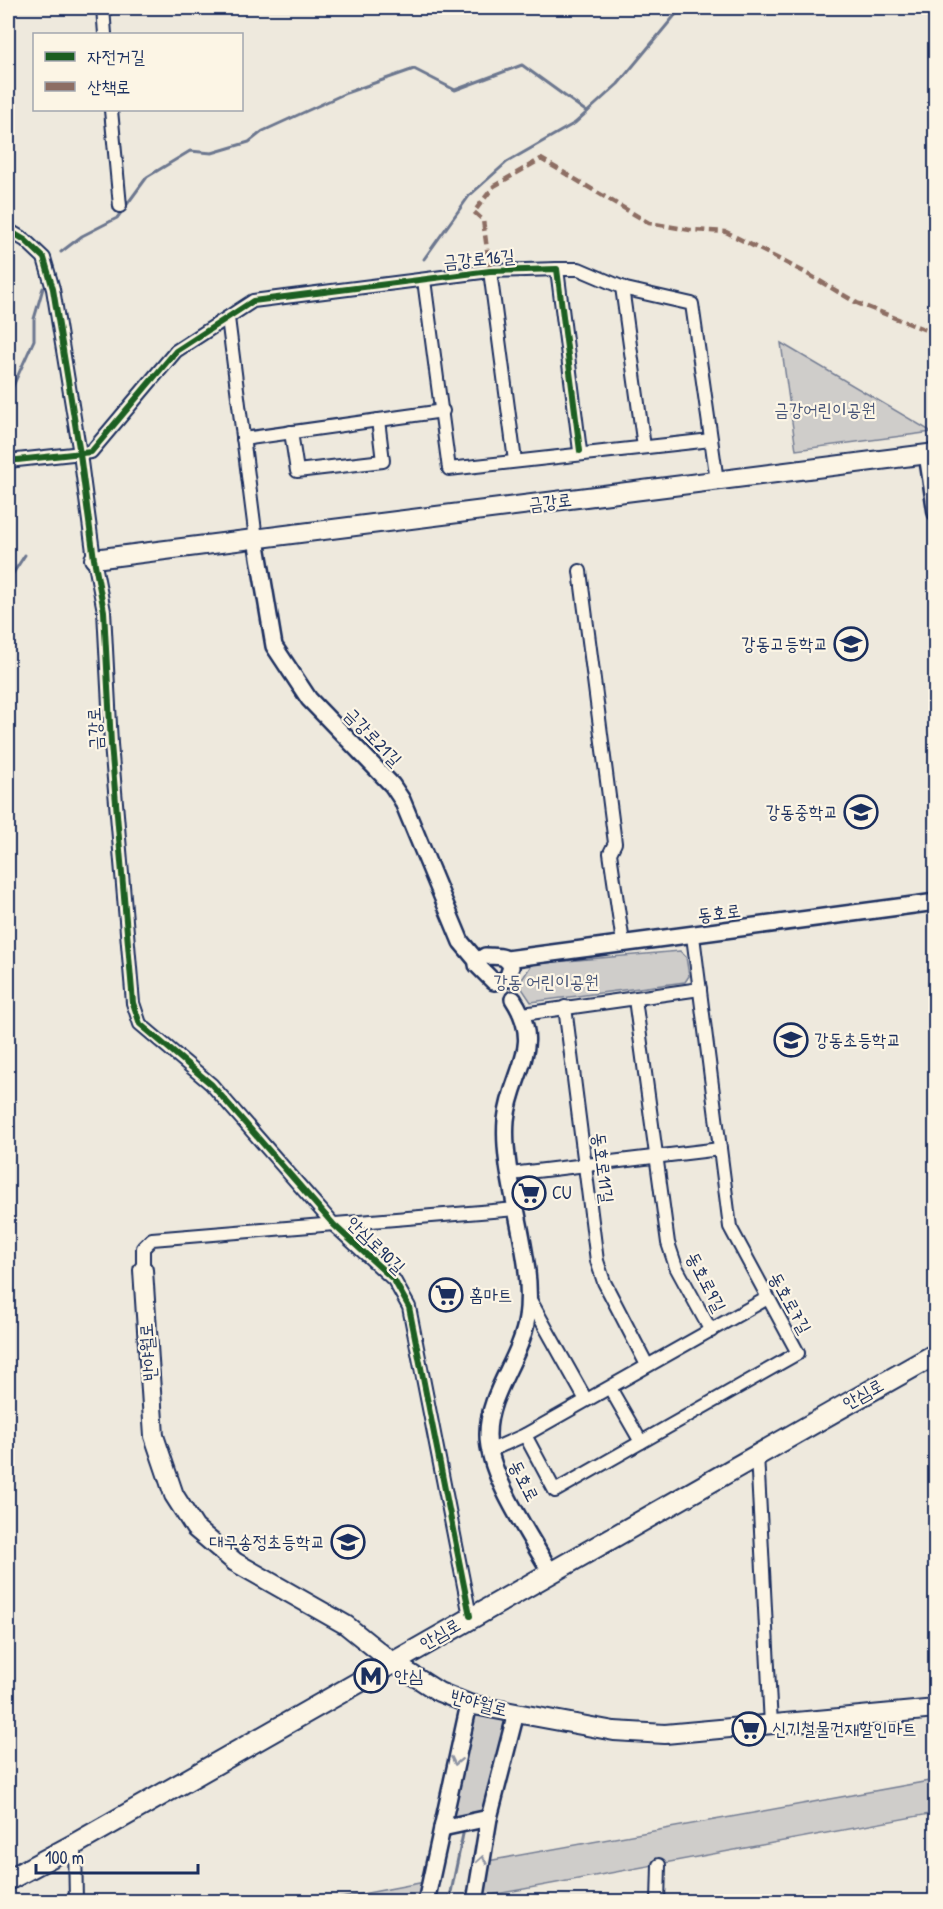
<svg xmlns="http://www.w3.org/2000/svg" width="943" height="1909" font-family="'Patrick Hand','Poor Story',sans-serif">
  <rect width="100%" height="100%" fill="#eee9dd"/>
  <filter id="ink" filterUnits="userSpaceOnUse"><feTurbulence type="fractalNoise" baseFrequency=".0167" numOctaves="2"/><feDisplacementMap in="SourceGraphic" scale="12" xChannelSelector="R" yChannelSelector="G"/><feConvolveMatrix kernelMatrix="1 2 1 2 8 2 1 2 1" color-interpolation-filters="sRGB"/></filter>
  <g filter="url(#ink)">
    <g fill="#cfcdca" stroke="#757e94" stroke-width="1.5">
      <polygon points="781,343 932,432 796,450"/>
      <polygon points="680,951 686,957 689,976 685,982 531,1002 519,984 532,964"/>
      <polygon points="469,1704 516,1713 489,1818 442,1828"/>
      <polygon points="935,1780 935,1813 475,1898 482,1862"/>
      <polygon points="430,1881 426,1901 326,1901"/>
    </g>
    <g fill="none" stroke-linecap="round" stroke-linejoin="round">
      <g stroke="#6c778f" stroke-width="3">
        <polyline points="61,252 82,236 117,218 147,177 190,151 212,153 249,142 263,131 346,93 414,69 455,90 522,65 587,112"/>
        <polyline points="424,259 469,196 507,162 575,123 618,84 681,8"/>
        <polyline points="8,397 34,340 34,319 43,288"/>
        <polyline points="8,581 25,555"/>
        <polyline points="449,1902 463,1834"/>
      </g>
      <g stroke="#1b2f5e" stroke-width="16">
        <g id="minor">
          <polyline points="103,8 105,34"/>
          <polyline points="111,110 120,206"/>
          <polyline points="8,230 25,240 44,258 53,289 80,454 94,559 104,611 111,744 133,1003 140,1024 211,1084 334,1225 394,1280 409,1307 470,1616"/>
          <polyline points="557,269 579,269 626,289 692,304 717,481"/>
          <polyline points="490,271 515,461"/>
          <polyline points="424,280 449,469 711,440"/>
          <polyline points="622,287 644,447"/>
          <polyline points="228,318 256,539"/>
          <polyline points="291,432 297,471 383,461 378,420"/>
          <polyline points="243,439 443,411"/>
          <polyline points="8,461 91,452 176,351 253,301 490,271 557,269 580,451"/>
          <polyline points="580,571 615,843 610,853 623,943"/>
          <polyline points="635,999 668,1243 676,1267 711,1331"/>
          <polyline points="565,1007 597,1261 604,1282 647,1365"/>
          <polyline points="523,1014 700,989"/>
          <polyline points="511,1174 720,1149"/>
          <polyline points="143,1270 143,1248 152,1239 517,1209"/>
          <polyline points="529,1298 586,1400"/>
          <polyline points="610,1388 641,1442"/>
          <polyline points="525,1435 555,1491 798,1353 730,1227 693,936"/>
          <polyline points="489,1451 525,1435 766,1299"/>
          <polyline points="757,1454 771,1725"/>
          <polyline points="75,1844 76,1902"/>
          <polyline points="658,1902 659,1865"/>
        </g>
      </g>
      <g stroke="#1b2f5e" stroke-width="20">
        <g id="tertiary">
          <polyline points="927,454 936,513"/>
          <polyline points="256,539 274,646 309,699 392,785 402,800 461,942 477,961"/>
          <path d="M485,956c11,1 21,-3 26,11l-4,12 -13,3 -17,-17v-4z"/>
          <polyline points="507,959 936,902"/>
          <path d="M513,999c32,49 -2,72 -7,121 -5,61 30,136 21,198 -6,41 -39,75 -39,116 -1,40 43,103 63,139"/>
          <polyline points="442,1828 489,1818"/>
          <polyline points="426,1902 469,1704"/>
          <polyline points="475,1902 489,1818 516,1713"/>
        </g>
      </g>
      <g stroke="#1b2f5e" stroke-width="22">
        <g id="secondary">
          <polyline points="94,559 936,453"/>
          <polyline points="143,1270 154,1436 174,1495 195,1528 235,1562 346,1625 392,1662 439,1692 469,1704 516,1713 614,1731 665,1734 936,1709"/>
        </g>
      </g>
      <g stroke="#1b2f5e" stroke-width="24">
        <path id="primary" d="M8,1880l67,-36c286,-164 573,-328 861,-490"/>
      </g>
      <use href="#minor" stroke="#fcf5e5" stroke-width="12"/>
      <use href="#tertiary" stroke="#fcf5e5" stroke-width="15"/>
      <use href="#secondary" stroke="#fcf5e5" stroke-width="18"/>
      <use href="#primary" stroke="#fcf5e5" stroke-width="20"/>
      <polyline stroke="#8d6e63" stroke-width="4.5" stroke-dasharray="9 4.5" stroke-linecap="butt" points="490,271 483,220 474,212 494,186 541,159 649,223 690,230 726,232 806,273 857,303 936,334"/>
      <g stroke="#fcf5e5" stroke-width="10">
        <g id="cycleway">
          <polyline points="8,230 25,240 44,258 53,289 80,454 94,559 104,611 111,744 133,1003 140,1024 211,1084 334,1225 394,1280 409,1307 470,1616"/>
          <polyline points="8,461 91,452 176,351 253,301 490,271 557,269 580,451"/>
        </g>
      </g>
      <use href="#cycleway" stroke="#1b5e20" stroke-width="6"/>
    </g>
    <defs><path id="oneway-chevron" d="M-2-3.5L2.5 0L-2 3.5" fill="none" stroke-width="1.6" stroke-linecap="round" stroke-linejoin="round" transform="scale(1.5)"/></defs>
    <g stroke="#8c92a2">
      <use href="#oneway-chevron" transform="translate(456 1761) rotate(102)"/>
      <use href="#oneway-chevron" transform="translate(482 1860) rotate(-80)"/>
    </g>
  </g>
  <defs>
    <g id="school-ring" transform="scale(1.725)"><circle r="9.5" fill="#fcf5e5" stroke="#1b2f5e" stroke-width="1.5"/><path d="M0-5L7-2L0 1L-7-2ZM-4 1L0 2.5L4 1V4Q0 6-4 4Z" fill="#1b2f5e"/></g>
    <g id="supermarket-ring" transform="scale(1.725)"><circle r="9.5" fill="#fcf5e5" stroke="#1b2f5e" stroke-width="1.5"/><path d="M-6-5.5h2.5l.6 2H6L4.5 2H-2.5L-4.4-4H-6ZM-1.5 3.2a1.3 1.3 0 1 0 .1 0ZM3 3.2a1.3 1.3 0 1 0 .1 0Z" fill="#1b2f5e"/></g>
    <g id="metro-ring" transform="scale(1.725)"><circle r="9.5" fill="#fcf5e5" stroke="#1b2f5e" stroke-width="1.5"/><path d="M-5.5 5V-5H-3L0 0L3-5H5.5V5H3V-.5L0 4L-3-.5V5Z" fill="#1b2f5e"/></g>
  </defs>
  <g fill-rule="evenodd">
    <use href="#school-ring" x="851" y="644"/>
    <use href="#school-ring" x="861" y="812"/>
    <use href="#school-ring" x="791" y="1040"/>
    <use href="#supermarket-ring" x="529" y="1193"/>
    <use href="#supermarket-ring" x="446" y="1295"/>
    <use href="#school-ring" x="348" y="1542"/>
    <use href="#metro-ring" x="371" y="1676"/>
    <use href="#supermarket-ring" x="749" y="1729"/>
  </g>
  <g text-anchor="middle" stroke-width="4.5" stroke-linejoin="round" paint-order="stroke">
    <g font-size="18" fill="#1b2f5e" stroke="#fcf5e5">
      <text transform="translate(479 259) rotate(-5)" y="6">금강로16길</text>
      <text transform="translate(550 502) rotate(-7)" y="6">금강로</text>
      <text transform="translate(95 729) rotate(-93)" y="6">금강로</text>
      <text transform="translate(373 737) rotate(46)" y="6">금강로21길</text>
      <text transform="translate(719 913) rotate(-7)" y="6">동호로</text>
      <text transform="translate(603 1168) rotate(83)" y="6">동호로11길</text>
      <text transform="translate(376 1245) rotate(44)" y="6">안심로90길</text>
      <text transform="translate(706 1282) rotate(63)" y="6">동호로9길</text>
      <text transform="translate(790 1303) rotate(61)" y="6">동호로7길</text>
      <text transform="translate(148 1352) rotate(-94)" y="6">반야월로</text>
      <text transform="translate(863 1394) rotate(-29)" y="6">안심로</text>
      <text transform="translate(524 1481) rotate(63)" y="6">동호로</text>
      <text transform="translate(440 1634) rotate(-30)" y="6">안심로</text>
      <text transform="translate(479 1703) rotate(15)" y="6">반야월로</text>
    </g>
    <g font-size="18" fill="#485679" stroke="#fcf5e5">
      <text x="825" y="416">금강어린이공원</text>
      <text x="546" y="988">강동 어린이공원</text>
    </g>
    <g font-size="18" fill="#1b2f5e" stroke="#fcf5e5" text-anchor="start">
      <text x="828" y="650" text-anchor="end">강동고등학교</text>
      <text x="838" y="818" text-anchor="end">강동중학교</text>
      <text x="814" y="1046">강동초등학교</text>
      <text x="552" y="1199">CU</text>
      <text x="469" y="1301">홈마트</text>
      <text x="325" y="1548" text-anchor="end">대구송정초등학교</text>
      <text x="394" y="1682">안심</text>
      <text x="772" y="1735">신기철물건재할인마트</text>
    </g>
  </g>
  <rect width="943" height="1909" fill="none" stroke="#fcf5e5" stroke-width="30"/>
  <rect x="15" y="15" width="913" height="1879" fill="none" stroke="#1b2f5e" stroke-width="2" filter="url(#ink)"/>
  <rect x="33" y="33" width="210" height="78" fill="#fcf5e5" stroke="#a2a6af" stroke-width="1.5"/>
  <rect x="45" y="52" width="30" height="9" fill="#1b5e20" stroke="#a2a6af" stroke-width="1.5"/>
  <text x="87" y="63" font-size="18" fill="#1b2f5e">자전거길</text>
  <rect x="45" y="82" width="30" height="9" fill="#8d6e63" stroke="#a2a6af" stroke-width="1.5"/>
  <text x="87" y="93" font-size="18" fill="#1b2f5e">산책로</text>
  <path d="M36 1864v9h162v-9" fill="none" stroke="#1b2f5e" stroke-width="3"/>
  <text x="45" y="1864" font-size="18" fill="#1b2f5e" stroke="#fcf5e5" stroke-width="4.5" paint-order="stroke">100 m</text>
</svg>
